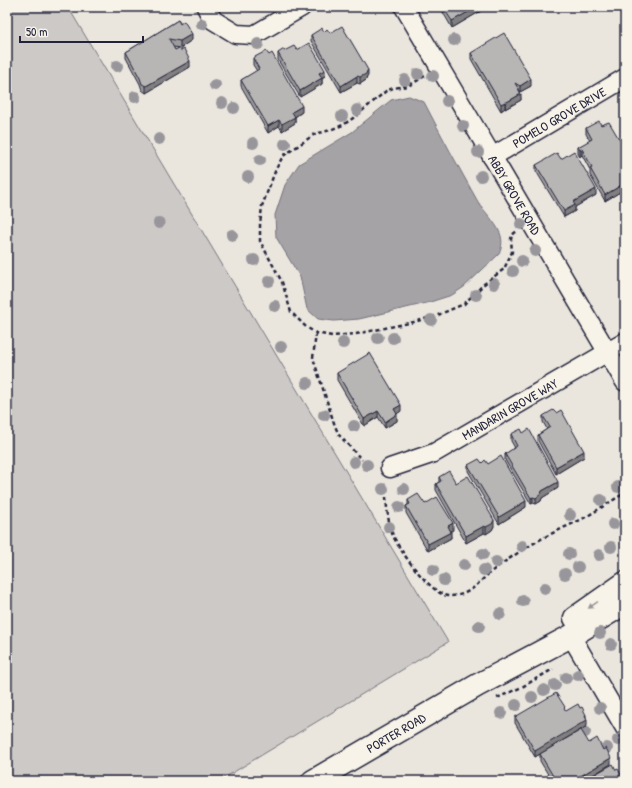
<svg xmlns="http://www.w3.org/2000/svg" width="632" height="788" font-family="'Patrick Hand',sans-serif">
  <rect width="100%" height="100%" fill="#eae6de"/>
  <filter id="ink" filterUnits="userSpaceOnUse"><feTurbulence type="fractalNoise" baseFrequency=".025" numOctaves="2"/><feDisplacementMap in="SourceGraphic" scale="8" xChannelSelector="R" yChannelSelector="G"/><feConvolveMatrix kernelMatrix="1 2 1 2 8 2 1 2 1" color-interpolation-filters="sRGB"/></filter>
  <g filter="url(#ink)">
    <polygon fill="#cdc9c6" stroke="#787680" points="7,7 68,7 448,642 219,781 7,781"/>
    <path fill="#a6a3a6" stroke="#716f7b" d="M409,96l15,6c17,33 35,66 53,98 7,12 18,21 23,33 3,7 2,15 -1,21l-35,33 -12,8 -25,8 -68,16 -25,2 -16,-2 -11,-10 -7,-32 -24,-40 -1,-22 10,-30 14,-21 53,-32 39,-32z"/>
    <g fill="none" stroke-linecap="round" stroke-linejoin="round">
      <g stroke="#22223b" stroke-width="21">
        <g id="minor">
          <polyline points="206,7 213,20 236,34 254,35 302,7"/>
          <path id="s1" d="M404,7l221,375"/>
          <path id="s2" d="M492,157l133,-79"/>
          <path id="s3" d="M390,468l44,-15 191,-111"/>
          <polyline points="571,636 625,728"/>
        </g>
      </g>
      <g stroke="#22223b" stroke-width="25">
        <g id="major">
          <polyline points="575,618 625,583"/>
          <path id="s4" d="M313,781l165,-96 93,-49 54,-33"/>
        </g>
      </g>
      <g stroke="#22223b" stroke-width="2.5" stroke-dasharray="4 3" stroke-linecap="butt">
        <polyline points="425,76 408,86 393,88 386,91 356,116 343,125 327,131 315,134 283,156 276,169 262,206 260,225 260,241 282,282 291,312 306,327 316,333 332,336 356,334 414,322 438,315 464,304 484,284 504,269 512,252 511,239 512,235 517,231"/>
        <polyline points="316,333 313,358 335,426 339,435 362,460"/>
        <path d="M386,497c1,12 2,24 6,36 5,15 41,64 57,63 22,0 28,-13 43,-25 16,-12 33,-23 51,-33 13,-7 27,-13 41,-20 14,-8 27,-17 41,-25"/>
        <polyline points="497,698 522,687 553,669"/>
      </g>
      <use href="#minor" stroke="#f7f3e8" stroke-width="18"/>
      <use href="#major" stroke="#f7f3e8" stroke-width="22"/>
    </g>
    <g fill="#98969b">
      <circle cx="202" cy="24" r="6"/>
      <circle cx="454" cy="40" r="6"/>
      <circle cx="258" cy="44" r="6"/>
      <circle cx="117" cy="66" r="6"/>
      <circle cx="418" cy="74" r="6"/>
      <circle cx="433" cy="76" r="6"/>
      <circle cx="405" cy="80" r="6"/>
      <circle cx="215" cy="85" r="6"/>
      <circle cx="135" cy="97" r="6"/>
      <circle cx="447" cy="101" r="6"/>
      <circle cx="222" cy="103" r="6"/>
      <circle cx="234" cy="108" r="6"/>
      <circle cx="357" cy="110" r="6"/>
      <circle cx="342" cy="116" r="6"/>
      <circle cx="463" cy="126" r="6"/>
      <circle cx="159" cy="139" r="6"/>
      <circle cx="253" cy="143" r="6"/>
      <circle cx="285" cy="144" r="6"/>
      <circle cx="478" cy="152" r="6"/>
      <circle cx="260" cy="160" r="6"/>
      <circle cx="481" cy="176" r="6"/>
      <circle cx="248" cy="177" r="6"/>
      <circle cx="159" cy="223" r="6"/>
      <circle cx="521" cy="224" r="6"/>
      <circle cx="232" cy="235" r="6"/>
      <circle cx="535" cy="251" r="6"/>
      <circle cx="254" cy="260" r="6"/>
      <circle cx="522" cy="261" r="6"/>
      <circle cx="513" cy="271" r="6"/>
      <circle cx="269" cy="281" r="6"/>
      <circle cx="494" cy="284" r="6"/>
      <circle cx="476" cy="295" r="6"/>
      <circle cx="275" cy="306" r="6"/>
      <circle cx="431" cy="320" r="6"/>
      <circle cx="378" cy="338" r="6"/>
      <circle cx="393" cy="338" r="6"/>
      <circle cx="343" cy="343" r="6"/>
      <circle cx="281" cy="347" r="6"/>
      <circle cx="307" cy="383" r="6"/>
      <circle cx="324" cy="415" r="6"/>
      <circle cx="354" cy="426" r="6"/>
      <circle cx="354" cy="462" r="6"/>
      <circle cx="367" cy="465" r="6"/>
      <circle cx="618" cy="487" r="6"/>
      <circle cx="383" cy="489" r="6"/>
      <circle cx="404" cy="489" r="6"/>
      <circle cx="601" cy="500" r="6"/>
      <circle cx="399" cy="507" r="6"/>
      <circle cx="570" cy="515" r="6"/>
      <circle cx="613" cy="524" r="6"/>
      <circle cx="389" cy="527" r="6"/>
      <circle cx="522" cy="546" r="6"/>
      <circle cx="611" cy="547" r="6"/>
      <circle cx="483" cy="554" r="6"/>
      <circle cx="569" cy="554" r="6"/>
      <circle cx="599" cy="555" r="6"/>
      <circle cx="496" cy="562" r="6"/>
      <circle cx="464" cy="565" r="6"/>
      <circle cx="578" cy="567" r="6"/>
      <circle cx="433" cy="570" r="6"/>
      <circle cx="484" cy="570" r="6"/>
      <circle cx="565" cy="574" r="6"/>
      <circle cx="444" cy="580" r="6"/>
      <circle cx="545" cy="588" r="6"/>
      <circle cx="523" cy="601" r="6"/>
      <circle cx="500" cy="614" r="6"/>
      <circle cx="479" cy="626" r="6"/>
      <circle cx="600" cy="633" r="6"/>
      <circle cx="611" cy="644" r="6"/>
      <circle cx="578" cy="675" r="6"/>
      <circle cx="566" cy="678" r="6"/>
      <circle cx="555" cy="685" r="6"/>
      <circle cx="544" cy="690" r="6"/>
      <circle cx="532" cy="697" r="6"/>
      <circle cx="516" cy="705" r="6"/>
      <circle cx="600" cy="708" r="6"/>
      <circle cx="501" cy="713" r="6"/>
      <circle cx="585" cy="732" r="6"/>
      <circle cx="618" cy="740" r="6"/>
      <circle cx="607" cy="748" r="6"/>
    </g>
    <g fill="#9e9d9c" stroke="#22223b" fill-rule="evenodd">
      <polygon points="440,7 486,7 486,8 452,28"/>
      <path d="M178,20l14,20 -11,7v4l9,16 -44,26 -4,-3 -2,-6 -14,-26v-6zM173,47l7,1 -5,2z"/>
      <polygon points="324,32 330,33 368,76 367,77 366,80 360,84 357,83 341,92 311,41 311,35"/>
      <polygon points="297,50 325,76 322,78 322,84 300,97 278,60 278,53"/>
      <polygon points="471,53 531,86 520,92 521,100 505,109 505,108 501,111 471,59"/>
      <polygon points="253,58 302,112 295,117 295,123 282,131 279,126 268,133 241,86 241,80 257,71 253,65"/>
      <polygon points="601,125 625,149 625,189 605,201 590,175 590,170 582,155 580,157 578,154 578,147 590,141 586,134 586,128"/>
      <polygon points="561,159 596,195 575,207 575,211 564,217 536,171 536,165"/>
      <polygon points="625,224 625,233 624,231 624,225"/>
      <polygon points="337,373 401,411 396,414 397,421 385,428 378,417 364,426 337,380"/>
      <polygon points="543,416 584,457 556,474 538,441 538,435 547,429 543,422"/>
      <polygon points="511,434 558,488 542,498 541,501 536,504 533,503 531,504 505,460 505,454 515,448 511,441"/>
      <polygon points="482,463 526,507 499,524 468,471 468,465"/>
      <polygon points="439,477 456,483 494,526 492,530 486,534 484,533 466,543 436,490 436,484 439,482"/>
      <polygon points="408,500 425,504 453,530 450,531 451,538 428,551 406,513 406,506 408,505"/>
      <polygon points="565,711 587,726 535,757 515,723 515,717"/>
      <polygon points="589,743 611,764 583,781 552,781 540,761 540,754"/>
    </g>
    <g fill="#817f7f" stroke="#22223b">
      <polygon points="477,7 486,7 486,8 452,28 452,21"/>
      <polygon points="192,34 192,40 180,48 180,41"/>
      <polygon points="190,61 190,67 146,93 146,86"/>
      <polygon points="325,70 325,76 319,79 319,73"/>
      <polygon points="368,70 368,76 367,77 366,80 360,84 360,77"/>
      <polygon points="357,76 357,83 341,92 341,86"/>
      <polygon points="322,78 322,84 300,97 300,91"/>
      <polygon points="531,79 531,86 520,92 520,86"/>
      <polygon points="521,94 521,100 505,109 505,103"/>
      <polygon points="505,102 505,108 501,111 501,104"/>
      <polygon points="302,106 302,112 293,118 295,117 295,123 282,131 282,124 292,112"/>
      <polygon points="279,120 279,126 268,133 268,126"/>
      <polygon points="582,149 582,155 580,157 580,150"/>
      <polygon points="625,183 625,189 605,201 605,195"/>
      <polygon points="596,189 596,195 575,207 575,211 564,217 564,211 573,202"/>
      <polygon points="401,405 401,411 394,416 394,409"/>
      <polygon points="378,411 378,417 364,426 364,419"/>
      <polygon points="397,414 397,421 385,428 385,422"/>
      <polygon points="584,451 584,457 556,474 556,467"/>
      <polygon points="558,482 558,488 542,498 541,501 536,504 536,498 542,491"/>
      <polygon points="533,497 533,503 531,504 531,498"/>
      <polygon points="526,501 526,507 499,524 499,517"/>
      <polygon points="494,520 494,526 492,530 486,534 486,527"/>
      <polygon points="453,523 453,530 448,533 448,526"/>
      <polygon points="484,526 484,533 466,543 466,536"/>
      <polygon points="451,532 451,538 428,551 428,544"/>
      <polygon points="586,715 586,720 587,720 587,726 535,757 535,751"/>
      <polygon points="611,758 611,764 583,781 572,781"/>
      <polygon points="623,778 623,781 617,781"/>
    </g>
    <g fill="#b8b6b5" stroke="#22223b">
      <polygon points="443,7 477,7 452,21"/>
      <polygon points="178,20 180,24 184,21 192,34 180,41 169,39 175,50 181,47 181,51 184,49 190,61 146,86 142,84 140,78 126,52"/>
      <polygon points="342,26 368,70 367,71 366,74 360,77 357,76 341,86 311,35 322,28 324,32 327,29 330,33"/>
      <polygon points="504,33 531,79 520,86 515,83 521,94 505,103 505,102 501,104 471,53"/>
      <polygon points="309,43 325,70 319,73 322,78 300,91 278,53 284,49 284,51 294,46 297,50"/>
      <polygon points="266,51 269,55 272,53 302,106 292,112 295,117 282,124 279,120 268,126 241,80 259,69 253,58"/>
      <polygon points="599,121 601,125 609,122 625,149 625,183 605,195 590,168 592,167 582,149 580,150 578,147 592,139 586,128"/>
      <polygon points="574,151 596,189 573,202 575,205 564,211 536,165 557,153 561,159"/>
      <polygon points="370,353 401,405 394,409 397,414 385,422 378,411 364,419 337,373"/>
      <polygon points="553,410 556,413 561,410 584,451 556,467 538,435 550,427 543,416"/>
      <polygon points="521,429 523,433 529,429 558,482 542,491 541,494 536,498 533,497 531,498 505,454 517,446 511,434"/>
      <polygon points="501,456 526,501 499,517 468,465 479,459 482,463 485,460 488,464"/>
      <polygon points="449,471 456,483 468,476 494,520 492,524 486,527 484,526 466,536 436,484 441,481 439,477"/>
      <polygon points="418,494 425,504 437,497 453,523 448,526 451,532 428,544 406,506 410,504 408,500"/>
      <polygon points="556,693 565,707 564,708 566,711 578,704 580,708 582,707 586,715 585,715 587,720 535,751 515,717"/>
      <polygon points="581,730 589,743 597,738 603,750 606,748 611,758 572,781 556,781 540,754"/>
      <polygon points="613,764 616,770 618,769 623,778 617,781 583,781"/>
    </g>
    <defs><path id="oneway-solid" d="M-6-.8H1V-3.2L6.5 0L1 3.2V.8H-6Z"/></defs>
    <use fill="#97959a" href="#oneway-solid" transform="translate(593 605) rotate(145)"/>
  </g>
  <g text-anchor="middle" stroke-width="3.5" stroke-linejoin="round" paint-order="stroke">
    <g font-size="13" fill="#22223b" stroke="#f7f3e8">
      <text dy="5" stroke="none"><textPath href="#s2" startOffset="78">POMELO GROVE DRIVE</textPath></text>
      <text dy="5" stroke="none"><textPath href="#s1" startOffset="218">ABBY GROVE ROAD</textPath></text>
      <text dy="5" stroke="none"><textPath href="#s3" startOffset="134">MANDARIN GROVE WAY</textPath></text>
      <text dy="5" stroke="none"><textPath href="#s4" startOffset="96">PORTER ROAD</textPath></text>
    </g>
  </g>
  <rect width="632" height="788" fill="none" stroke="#f7f3e8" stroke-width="24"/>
  <rect x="12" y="12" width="608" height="764" fill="none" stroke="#22223b" stroke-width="1.5" filter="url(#ink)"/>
  <path d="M20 36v6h123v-6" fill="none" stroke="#22223b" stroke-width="2"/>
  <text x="26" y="36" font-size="12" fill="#22223b" stroke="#f7f3e8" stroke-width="3" paint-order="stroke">50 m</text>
</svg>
